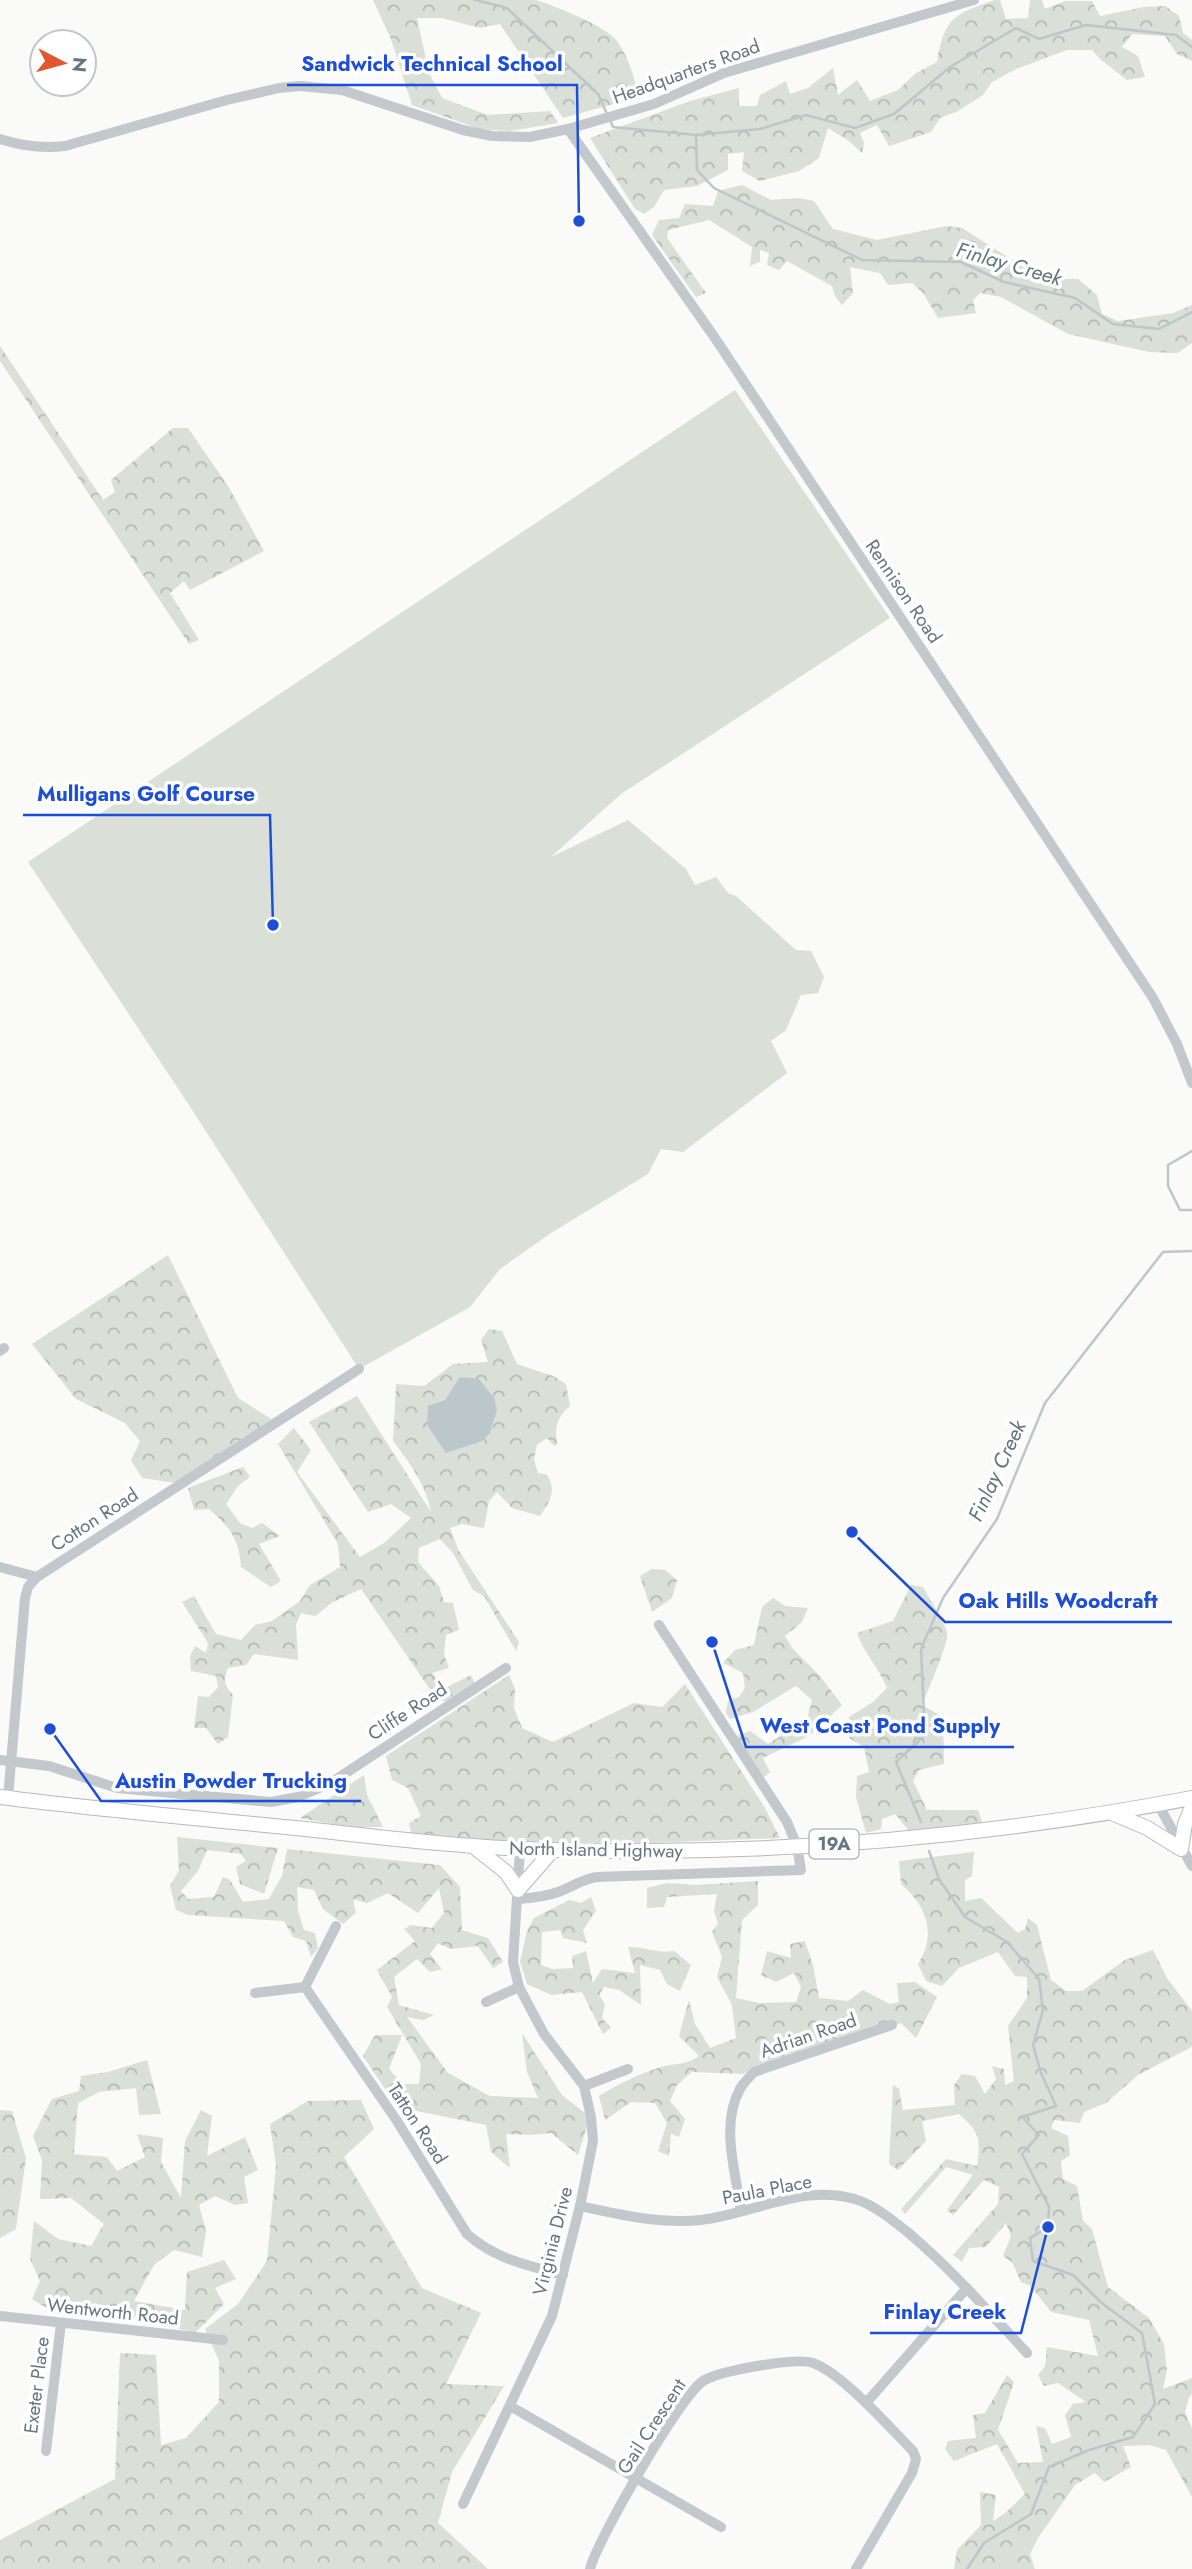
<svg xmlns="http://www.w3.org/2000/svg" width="1192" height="2569" font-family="Jost,sans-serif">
  <defs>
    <pattern id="forest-crowns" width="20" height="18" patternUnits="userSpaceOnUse" patternTransform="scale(1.75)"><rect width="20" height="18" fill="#dadfd7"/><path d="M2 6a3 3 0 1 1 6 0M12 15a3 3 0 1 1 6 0" fill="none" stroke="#b4b9b4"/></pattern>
  </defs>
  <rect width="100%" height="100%" fill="#fafaf8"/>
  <polygon fill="#dadfd7" points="735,390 890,618 621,794 551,857 628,820 686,869 695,885 716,877 728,893 736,896 796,950 811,951 824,977 818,993 801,995 786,1030 771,1041 787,1073 683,1152 661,1149 648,1174 551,1233 500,1269 470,1307 359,1369 187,1102 28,862"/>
  <g fill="url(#forest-crowns)" fill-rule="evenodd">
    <path d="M373,0h162c18,5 71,26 82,41 12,17 17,36 22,56l-76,21 -63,-94 -20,4 -38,-10h-25l12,55 13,25 46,17 62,-4 8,12 -48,8 -30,-2 -68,-24 -21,-66z"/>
    <path d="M995,0h5l6,19 22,-1 2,-18h12l3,9 20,-8h27l8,15 44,-9 21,-1 14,10 4,17 9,7v21l-15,-7 -12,-18 -33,-2 -10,13 16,9 7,21 -18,3 -27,-21 -8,-9h-25l-51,19 -24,13 -9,13 -25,16 -18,7 -9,14 -42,14 -12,-21 -17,8 4,10 -2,10 -13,-12 -21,-13 -9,30 -20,13 -39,10 -18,-10 2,-19 -16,2v16l-31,16 -33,4 -10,17 -10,7 -9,-5 -45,-71 100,-37 49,-13v18h18l3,-11 26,-14 4,13 18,-6 25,-20 5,27 19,-15 13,21 28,-11 18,-17 21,-11c8,-45 17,-48 58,-62z"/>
    <polygon points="742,185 771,200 799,198 814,201 833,229 877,240 946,226 962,228 1031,272 1038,284 1053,279 1078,279 1097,295 1102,314 1118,321 1173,313 1192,305 1192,343 1178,353 1149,352 1068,334 1001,297 980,293 973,300 976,313 938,318 923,293 912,283 888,285 880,273 850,267 853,293 842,305 835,296 832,286 787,261 779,270 767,265 769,253 760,250 760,262 750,266 752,247 709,220 668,230 667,238 706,293 696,297 652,235 659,220 679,218 685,204 713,206 718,191"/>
    <polygon points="0,346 103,500 115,492 111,480 173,428 188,428 228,486 264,551 190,590 184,581 170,593 199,640 189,644 0,361"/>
    <polygon points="168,1255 238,1398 276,1422 182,1484 142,1478 131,1460 140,1441 125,1423 76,1399 32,1344"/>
    <path d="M489,1329l13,2 15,33 36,12 13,8 4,22c-14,12 -15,20 -13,38l-3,2 -7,-8 -10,7 -3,14 4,14 9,2c10,16 3,26 -7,41l-28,-8 -15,-16 -8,9 -5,27 -22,-4 -12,4 9,23 60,91 -3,9 -32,-55 -11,-6 -20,-37 -13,-14 -21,9 -1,14 21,24 5,16 9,1 6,27 -13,5 -2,19 5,14 -17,5 13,15 26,-13 5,11 -25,15h-13l-77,-112 -28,13 -18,14 -14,-3 -5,12 2,35 -44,-6 -8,11 -18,3c-5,12 -4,17 5,27l-5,42 -10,7 -12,-16h-12l4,-32 11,1 9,-10 -2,-11 -25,-5 -1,-15 5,-10 11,7 2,-10 -26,-41 12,-6 22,38 25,6 14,-15 17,-4 28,-20 10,-16 30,-18 -2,-23 -60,-100 16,-16 17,22 -14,22 63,85 24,-14 27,-25 -20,-14 -23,8 -59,-90 48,-26 74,116c-5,-27 -21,-49 -38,-71l3,-57 28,2 29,-22 35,-2 -7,-22zM461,1377l36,33 -7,23 -45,-33z"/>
    <path d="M243,1467l7,10 -12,9 -12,18 14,19 12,5 10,-5 18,13 -21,8 22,37 -10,6 -30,-20c-2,-28 -11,-40 -32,-58l-15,1 -6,-22z"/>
    <polygon points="652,1569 665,1570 677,1580 672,1598 652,1612 640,1576"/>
    <path d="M911,1585l12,2c8,15 19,30 24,45 3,9 -20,60 -25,73l21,12 1,47 -25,6 -6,11 14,29h51l5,14 -73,8 -15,-18 -13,5 -1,10 -15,4 -10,-36 1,-21 12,-4 -5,-25 -15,-9v-21l24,-15 14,-14c-8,-20 -23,-35 -30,-55l36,-12z"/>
    <polygon points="773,1598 785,1606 808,1608 802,1622 785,1636 793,1649 820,1676 842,1705 809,1736 763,1758 770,1772 763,1778 737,1736 750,1731 768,1744 807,1719 812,1700 796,1686 753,1712 730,1719 726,1713 728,1701 739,1697 745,1688 743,1673 723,1663 735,1650 754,1645 762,1607"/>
    <polygon points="509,1675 515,1689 514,1708 522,1728 553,1742 634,1703 662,1707 685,1684 765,1808 780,1838 646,1843 509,1841 411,1833 409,1823 421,1816 408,1788 392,1780 386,1756"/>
    <polygon points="364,1775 367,1795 383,1827 349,1827 300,1818"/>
    <polygon points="177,1837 278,1848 264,1894 240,1884 236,1867 246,1861 241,1854 207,1850 198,1871 181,1891 188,1899 214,1897 223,1877 230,1880 243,1902 269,1899 282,1876 287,1849 440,1865 460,1887 462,1930 488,1938 503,1962 493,1968 478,1946 450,1949 438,1943 430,1954 442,1969 430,1972 417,1959 394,1977 399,2005 434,2015 423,2020 407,2017 448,2073 490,2096 538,2098 527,2072 522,2033 562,2095 590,2117 578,2155 551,2133 530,2135 506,2134 510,2168 491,2152 486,2125 397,2107 363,2056 375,2035 402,2035 389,2069 403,2084 419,2084 421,2064 387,2007 392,1997 377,1970 415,1941 404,1929 411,1925 432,1928 444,1913 439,1888 418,1913 388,1893 367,1903 353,1899 356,1913 343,1924 323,1909 314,1890 297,1887 298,1911 304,1930 315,1933 318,1948 311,1957 306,1941 293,1937 284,1921 188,1915 176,1910 170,1886 179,1870"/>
    <path d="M974,1852l-2,24 -7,4v21l16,-3 37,35 7,-4 3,-11 9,7 14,55 15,11h16l43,-31 28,-10 14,28 25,33v35l-2,2 -52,27 -32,28 -22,9 -4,11 -26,-3 -3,8 17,8 2,19 -9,6 2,18 14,7 6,35 9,8 16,58 41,31 15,26 3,26 -4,19 29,-11v16l-3,3 -4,16 7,15v69l-26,-47 -17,-5 -26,1 8,21 -27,15 -9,-9 -20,12 -37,53 -8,16 5,15h-81l3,-19 24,-25 -1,-33 16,3 -3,26 12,-8 20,-19 -28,-50 -43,17 -9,-12 3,-8 28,-3 -3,-23 12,-2 22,-38 7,7 -16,48 20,33 25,-1 -7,-36 9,2 7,16 19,-7 -6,-22 8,-11 13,-2 -28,-19 -14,3 -6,-11 7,-9 2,-19 51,9 -9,-36 -38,-8 -20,-26 -10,-4 -9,-20 -9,-6 8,-20 -5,-13 -20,24 -17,1 -7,14 -9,-7 45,-51 1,-17 -15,-7 -31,35 -6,-5 26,-35 -27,-8 -41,47 -4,-5 45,-50 31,7c4,-28 3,-33 -18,-52l-37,7 4,20 -28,29 -9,-6 4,-79 6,4 4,21 52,-5 -1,-20 8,-11 13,2 10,18 11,-15 -4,-13 12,3 1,16 9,-4 -6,-55 19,-28v-21l-12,-1 -17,-24 -39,16 -17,18 -16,-5 -8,-17c19,-29 9,-58 -17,-80l-2,-23z"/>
    <path d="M758,1881v24l-16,15 -6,78 24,5 36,-1 5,-15 -7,-14 -18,9 -15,-7 6,-24 24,7 -1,-14 15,-3 8,24 6,33 29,3 15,-11 27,14 9,-2 -2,-19 18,-1 22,15 -21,41 -15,-15 -159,51 -50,-2 -15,13 -7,16 15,18 -6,18 -8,-3 -2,22 -11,-5 9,-28 -12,-20 -24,-1 -26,18 -6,-24c19,-12 40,-22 62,-29 14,-4 26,-2 38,-11l-20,-20 10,-36 6,24 15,24 26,-10 -4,-33 -15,-28 5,-20 -10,-25 6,-9 -4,-12 3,-17 -50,3 -3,10 -17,1v-20l21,-5 27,2z"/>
    <path d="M591,1897l5,14 -13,19 4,13 -24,-5 -3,-8 -18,2 -1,33 11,4 21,-1 -1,-12 14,-5 7,32 9,-14 33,4 -7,-26c18,-1 28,7 46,4l17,14 -11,26 -13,-7 -7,-14 -20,-5 1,40 -22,-15 -15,-3 -5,8 6,9 -3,14 9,10 -8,6 -21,-42 -31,3 -24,-11 -7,-22 7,-31 7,-13 35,-18 12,3z"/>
    <polygon points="147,2060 161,2114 139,2115 136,2088 99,2092 78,2103 74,2154 107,2157 117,2171 145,2157 137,2134 163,2138 161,2162 181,2198 185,2141 201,2110 212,2116 207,2156 245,2137 258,2170 244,2177 248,2203 235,2205 215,2196 199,2205 206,2231 202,2257 174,2250 154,2265 134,2301 185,2310 187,2272 224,2260 236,2279 215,2288 224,2304 195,2333 124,2314 53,2312 32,2299 40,2281 30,2259 34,2221 58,2239 91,2246 104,2224 71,2198 40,2199 42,2160 33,2136 52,2099 79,2091 81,2076 108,2072"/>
    <polygon points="361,2100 374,2129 344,2157 422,2288 481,2313 446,2384 504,2386 452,2472 438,2523 488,2569 0,2569 0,2540 115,2479 120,2353 156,2355 161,2445 186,2438 219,2402 219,2361 205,2329 238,2304 267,2261 276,2165 270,2124 308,2101"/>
    <polygon points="0,2110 12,2111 26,2158 16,2229 0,2238"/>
  </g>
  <polygon fill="#bbc7cb" points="460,1377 479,1379 494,1398 497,1410 490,1433 482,1441 446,1453 427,1425 428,1406 445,1400"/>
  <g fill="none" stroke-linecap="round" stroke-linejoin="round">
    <g stroke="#bbc7cb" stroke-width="2.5">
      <polyline points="475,0 507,8 598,94 607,114"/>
      <polyline points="610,120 613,127 696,135 760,129 806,115 855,128 894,114 950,67 1016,28 1039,39 1086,25 1176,35 1192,47"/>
      <polyline points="696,135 697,170 714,188 862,260 961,262 1004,282 1075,298 1113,324 1159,329 1192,312"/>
      <polyline points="1192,1151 1168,1165 1168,1186 1180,1210 1192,1210"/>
      <polyline points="921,1822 896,1762 925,1735 921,1649 943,1598 997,1519 1045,1403 1163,1252 1192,1251"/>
      <polyline points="929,1851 939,1879 965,1917 1007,1942 1039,1979 1043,2010 1033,2045 1041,2073 1056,2106 1022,2117 1039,2135 1022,2154 1049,2207 1048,2227 1030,2238 1033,2261 1073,2275 1103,2304 1142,2333 1155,2404 1133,2437 1089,2450 1049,2467 1031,2514 984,2543 967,2569"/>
    </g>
    <g stroke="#b5babe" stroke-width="16">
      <g id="major">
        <path d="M0,1797c102,13 204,22 305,32 82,9 164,19 246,21 215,6 430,-12 641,-52"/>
        <polyline points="1112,1813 1147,1828 1181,1849 1185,1824 1192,1807"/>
        <polyline points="473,1846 506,1872 518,1890 553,1850"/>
      </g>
    </g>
    <g stroke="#c3c8cc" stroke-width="10">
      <polyline points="568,129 715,338 1153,998 1177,1044 1192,1083"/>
      <path d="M0,139c22,7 42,10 65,7l162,-46 52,-12 21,-2 42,4 121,40 29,6 38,1 38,-8 86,-25 70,-31 250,-73"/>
      <polyline points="0,1351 4,1348"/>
      <polyline points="0,1567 37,1577"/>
      <polyline points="0,1760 49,1766 117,1788 271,1802 298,1797 329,1784 506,1668"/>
      <polyline points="8,1798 25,1598 28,1587 37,1577 359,1369"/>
      <polyline points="1158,1804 1192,1866"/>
      <path d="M518,1899c13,-1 27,-2 40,-7 14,-5 24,-13 39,-15l204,-7 -4,-24 -10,-24 -128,-197"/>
      <path d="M305,1987l92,134 70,113c28,25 60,31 96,41"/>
      <polyline points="305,1987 336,1926"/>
      <polyline points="255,1993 305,1987"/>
      <polyline points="486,2002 519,1987"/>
      <polyline points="584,2086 628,2069"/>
      <path d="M580,2206c40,9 79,18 121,14 53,-6 109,-40 162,-18 18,8 33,21 48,33 42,36 78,77 116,118"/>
      <path d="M741,2211c-5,-38 -21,-86 -1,-122 3,-6 10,-12 14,-17l138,-47"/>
      <polyline points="0,2316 223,2340"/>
      <polyline points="866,2403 967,2288"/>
      <polyline points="510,2406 721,2527"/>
      <polyline points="46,2451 61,2323"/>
      <polyline points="463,2504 552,2316 580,2206 593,2141 591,2117 584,2086 544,2034 519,1987 513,1962 520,1849"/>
      <path d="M590,2569c6,-27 91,-174 113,-188 16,-10 92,-24 110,-18 29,10 77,65 100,88l3,8 -4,14 -56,96"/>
    </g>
    <use href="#major" stroke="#fff" stroke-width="14"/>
  </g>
  <g text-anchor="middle" stroke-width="7" stroke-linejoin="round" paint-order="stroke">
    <rect fill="#fff" stroke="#939fa8" stroke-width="2" x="809.5" y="1829.5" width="49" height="29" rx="5"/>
    <g font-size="18" font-weight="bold" fill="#657683">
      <text x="834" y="1850">19A</text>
    </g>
    <g font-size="19" fill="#657683" stroke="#fff">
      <text transform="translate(686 71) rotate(-20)" y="7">Headquarters Road</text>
      <text transform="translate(904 591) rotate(56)" y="7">Rennison Road</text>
      <text transform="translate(94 1519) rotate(-33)" y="7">Cotton Road</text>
      <text transform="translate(407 1711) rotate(-33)" y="7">Cliffe Road</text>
      <text transform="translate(596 1849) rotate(1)" y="7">North Island Highway</text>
      <text transform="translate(808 2035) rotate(-19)" y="7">Adrian Road</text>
      <text transform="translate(418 2123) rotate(57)" y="7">Tatton Road</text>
      <text transform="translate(767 2189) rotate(-11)" y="7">Paula Place</text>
      <text transform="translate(552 2241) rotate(-76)" y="7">Virginia Drive</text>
      <text transform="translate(113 2311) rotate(6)" y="7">Wentworth Road</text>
      <text transform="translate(36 2385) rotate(-83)" y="7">Exeter Place</text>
      <text transform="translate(651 2426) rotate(-57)" y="7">Gail Crescent</text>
    </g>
    <g font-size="21" font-style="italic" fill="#60757c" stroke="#fff">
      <text transform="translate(1009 264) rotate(16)" y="7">Finlay Creek</text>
      <text transform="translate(997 1471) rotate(-65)" y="7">Finlay Creek</text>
    </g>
  </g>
  <path fill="none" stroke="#1d4ed8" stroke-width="2.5" d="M579 221L577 85H287M273 925L270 815H23M852 1532L945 1622H1172M712 1642L746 1747H1014M50 1729L101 1801H361M1048 2227L1021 2333H870"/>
  <g fill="#1d4ed8" stroke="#fff" stroke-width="2.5">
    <circle cx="579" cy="221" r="7"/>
    <circle cx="273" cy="925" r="7"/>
    <circle cx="852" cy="1532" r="7"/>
    <circle cx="712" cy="1642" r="7"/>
    <circle cx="50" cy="1729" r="7"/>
    <circle cx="1048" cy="2227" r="7"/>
  </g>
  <g font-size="21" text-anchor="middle" font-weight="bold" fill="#1d4ed8" stroke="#fff" stroke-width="7" stroke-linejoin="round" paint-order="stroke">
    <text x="432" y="71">Sandwick Technical School</text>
    <text x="146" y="801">Mulligans Golf Course</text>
    <text x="1058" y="1608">Oak Hills Woodcraft</text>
    <text x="880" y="1733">West Coast Pond Supply</text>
    <text x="231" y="1788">Austin Powder Trucking</text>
    <text x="945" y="2319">Finlay Creek</text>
  </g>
  <g transform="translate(63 63) rotate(96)"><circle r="33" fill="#ffffff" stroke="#c1c8cd" stroke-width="2"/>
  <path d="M0-5L12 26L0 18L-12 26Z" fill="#e4572e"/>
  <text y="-10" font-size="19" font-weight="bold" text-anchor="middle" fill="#657683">N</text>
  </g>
</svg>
